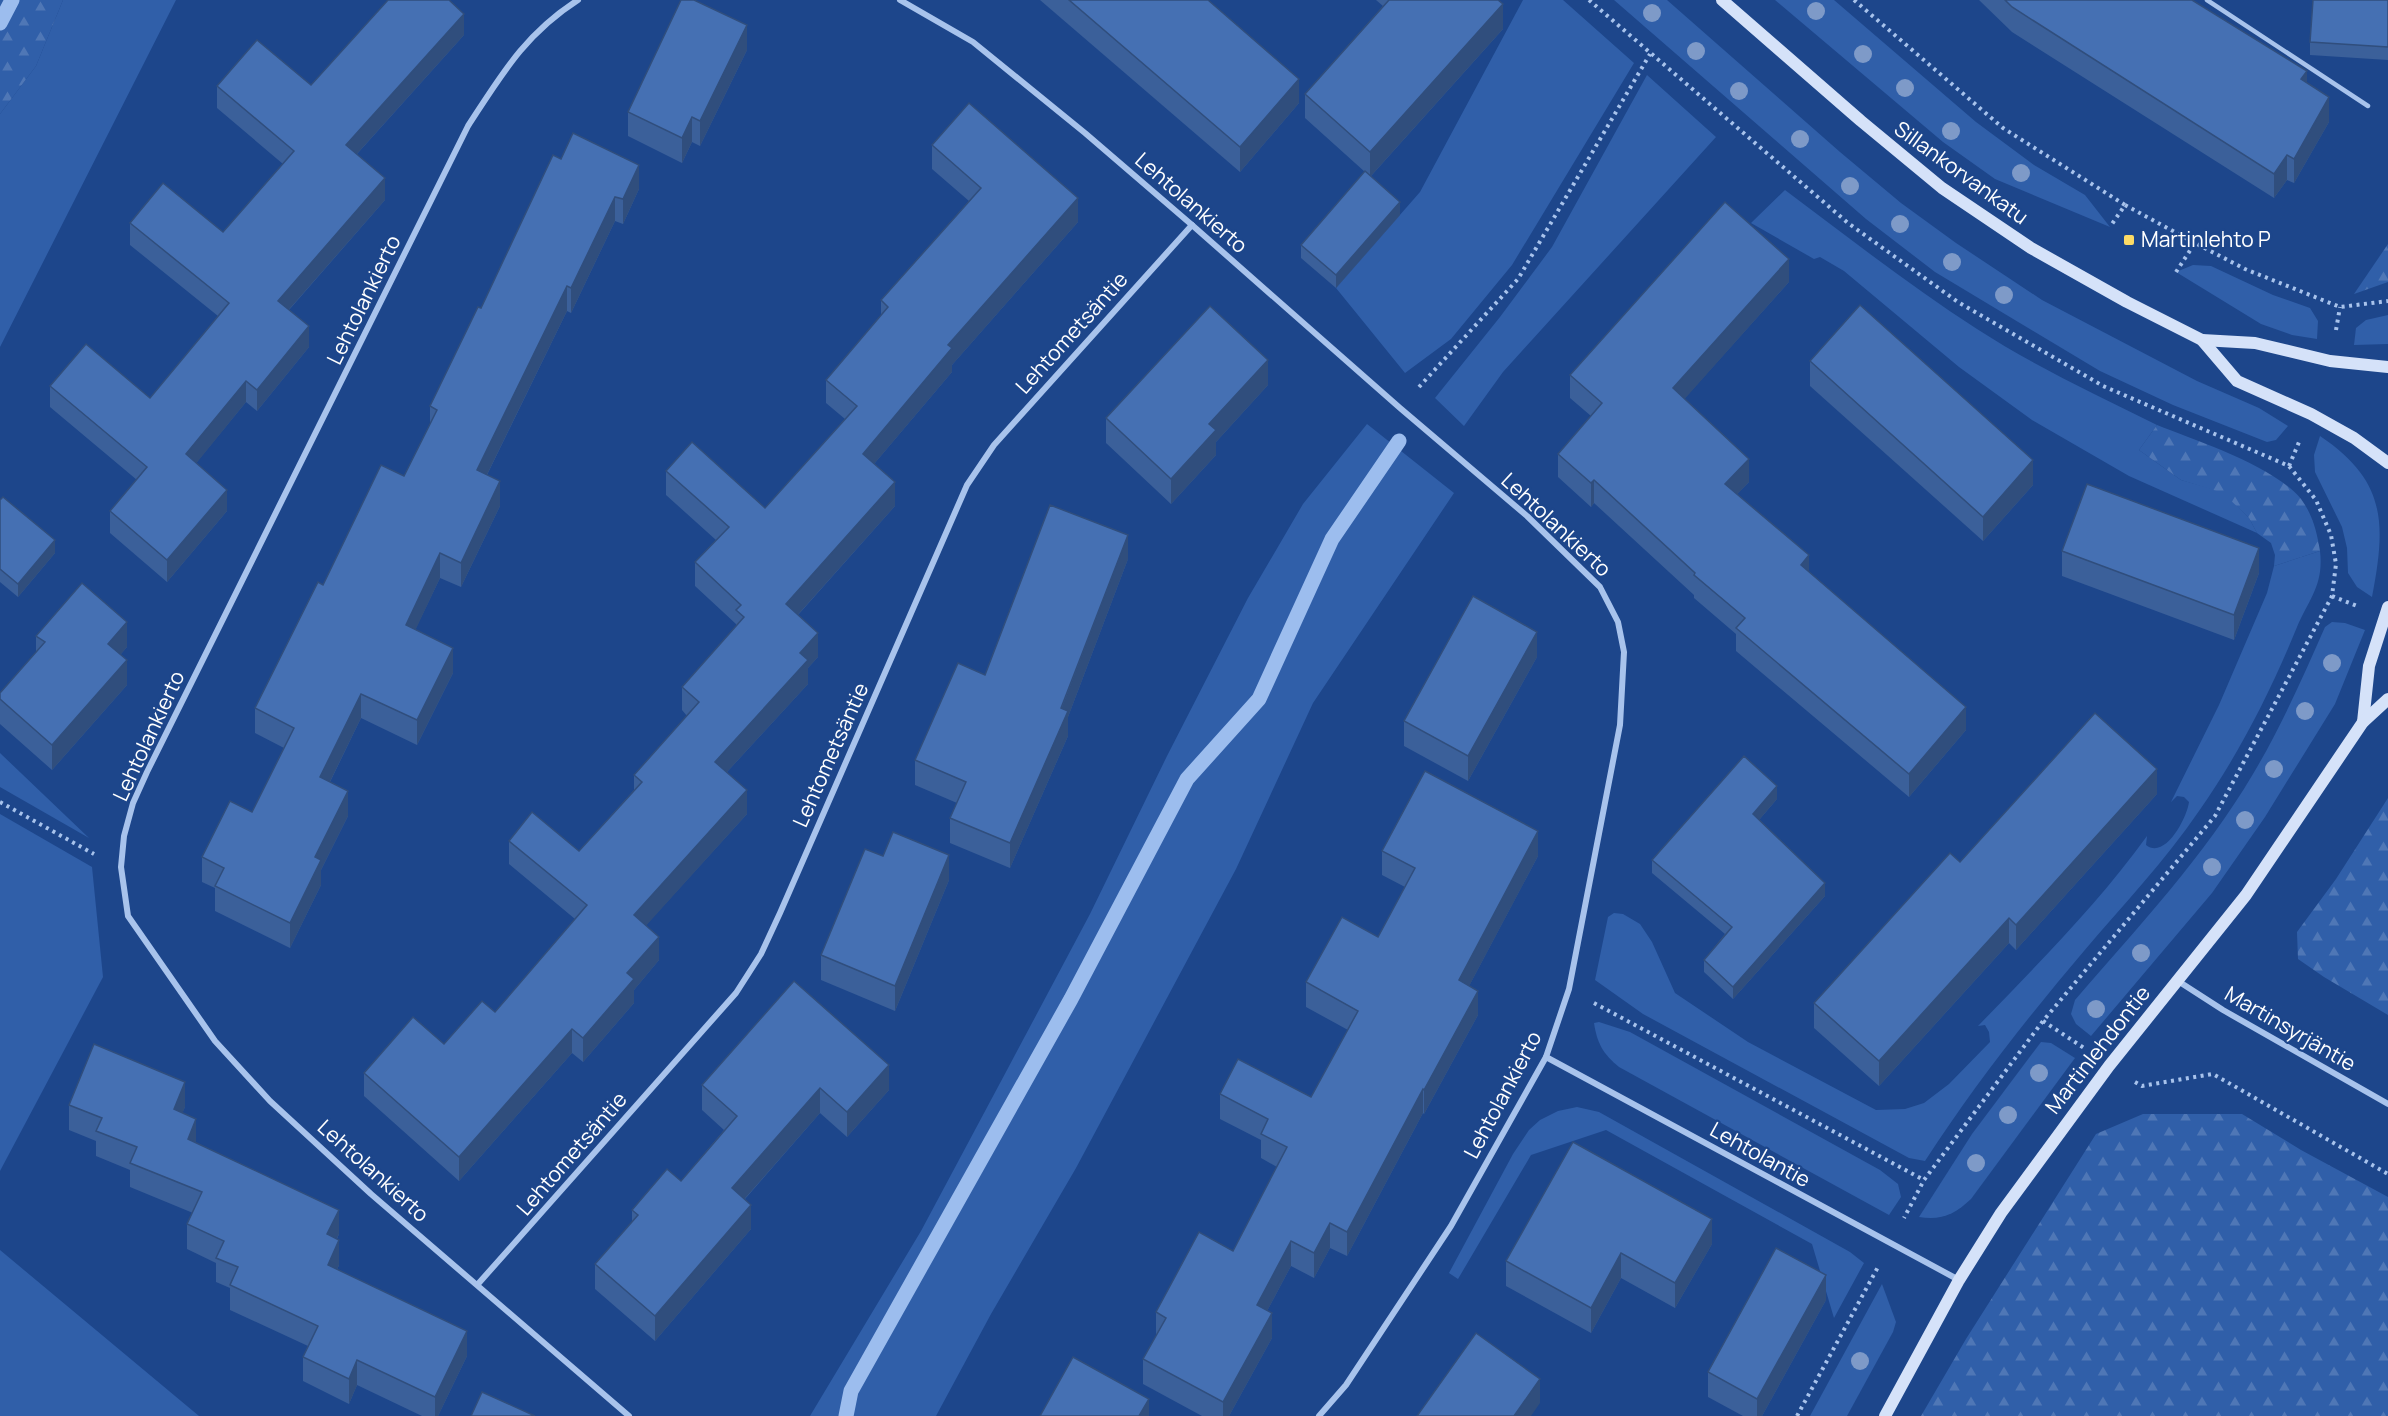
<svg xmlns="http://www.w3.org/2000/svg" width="2388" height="1416" font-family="Manrope,sans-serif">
  <defs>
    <pattern id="forest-firs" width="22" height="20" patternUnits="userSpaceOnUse" patternTransform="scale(1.5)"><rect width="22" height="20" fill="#305fa9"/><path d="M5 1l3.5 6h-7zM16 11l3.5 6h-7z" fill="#4f77b6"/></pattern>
  </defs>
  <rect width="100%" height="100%" fill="#1d468b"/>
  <g fill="#305fa9">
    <polygon points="63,0 176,0 0,347 0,114 36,66"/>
    <polygon points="1523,0 1563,0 1634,63 1512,265 1451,339 1405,373 1336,288 1420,192"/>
    <polygon points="1614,0 1667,0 1840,152 1901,203 1956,243 2042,300 2197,381 2259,408 2288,426 2276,440 2267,442 2173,405 2100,371 1935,272 1866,219"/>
    <polygon points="1775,0 1834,0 1976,122 2034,165 2085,195 2110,227 1995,179 1943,142"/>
    <polygon points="1647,75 1716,137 1503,372 1464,426 1435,398 1500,317 1552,247"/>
    <path d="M1785,190c63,47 125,96 192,139 57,37 119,66 180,96l-18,25 42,30 42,12 26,26 8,15 -128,-57 -97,-56 -73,-53 -115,-96 -24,-14 -6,2 -63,-36z"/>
    <polygon points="2193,265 2211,266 2273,295 2310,308 2318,321 2317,339 2292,335 2261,324 2176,272"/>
    <polygon points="2388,315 2388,344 2354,345 2356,328 2366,320"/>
    <polygon points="1367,424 1454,493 1313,703 1236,869 1076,1168 991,1314 936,1416 810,1416 921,1231 1007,1070 1090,914 1167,756 1248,598 1303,504"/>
    <path d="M2320,436c67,45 66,88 52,161l-15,-10 -9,-14 -1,-25 -5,-21 -27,-55 -1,-17z"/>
    <path d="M2320,551c4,34 -11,48 -23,76 -26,64 -58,127 -98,184 -34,50 -76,94 -115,140 -57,67 -111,136 -159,210l-16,-3 -266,-144 -48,-34 13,-63 6,-4 9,1 17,10 12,18 23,51 73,49 128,68 29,-1 19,-6 25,-19 41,-42 -1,-10 -4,-7 -7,1c58,-60 120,-122 169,-190l-1,9c19,15 41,-27 43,-43l-5,-5 -7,-1 -6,6 48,-97 48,-112 7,-27z"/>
    <path d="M2332,622l13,1 20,7 -30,74 -70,113 -53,76 -121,143 -15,-12 -5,-10 4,-14c62,-72 129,-143 178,-226 28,-47 50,-97 72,-147z"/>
    <polygon points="0,753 89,838 0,787"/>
    <polygon points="0,814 92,867 103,977 0,1171"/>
    <path d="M1599,1022l31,10 250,138 18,14 3,13 -12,18 -270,-148c-16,-13 -22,-24 -25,-44z"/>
    <path d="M2041,1042l10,1 24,15 -104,141c-16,15 -30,22 -52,18l53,-83z"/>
    <polygon points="1577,1107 1599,1112 1850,1252 1864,1263 1834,1318 1812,1244 1606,1130 1531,1155 1458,1279 1449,1273 1513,1154 1529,1130 1540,1120 1558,1111"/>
    <polygon points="0,1250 199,1416 0,1416"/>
    <polygon points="1882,1284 1896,1322 1893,1332 1847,1416 1810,1416"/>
  </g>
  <g fill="url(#forest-firs)">
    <polygon points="0,0 63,0 36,66 0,114"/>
    <polygon points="2388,244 2388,282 2354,294"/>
    <path d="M2157,425c40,16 117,41 144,74 12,16 16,34 19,52l-46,15 1,-11 -4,-12 -14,-10 -8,-15 -26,-25 -42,-13 -42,-30z"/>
    <polygon points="2388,798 2388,1015 2324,977 2298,959 2297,932 2336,879"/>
    <polygon points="2143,1114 2242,1114 2301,1150 2388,1197 2388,1416 1921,1416 1966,1339 2096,1134"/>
  </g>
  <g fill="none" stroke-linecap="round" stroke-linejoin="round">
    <g stroke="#9cbdee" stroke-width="15">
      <polyline points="0,23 12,0"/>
      <polyline points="846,1416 851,1391 1071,999 1187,779 1259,699 1332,539 1399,441"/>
    </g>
    <g stroke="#a8c3ec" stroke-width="4" stroke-dasharray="3 4.5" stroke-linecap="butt">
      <polyline points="1589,0 1848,223 1958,302 2103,386 2289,466 2316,500 2331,535 2336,564 2332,596 2215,816 2043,1021 1924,1180 1904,1218"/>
      <polyline points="1854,0 2003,128 2125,205 2110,227"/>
      <polyline points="2125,205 2195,243"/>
      <polyline points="2176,272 2195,243 2245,269 2340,307 2388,301"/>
      <polyline points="2336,330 2340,307"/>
      <polyline points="1419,387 1518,279 1650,54"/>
      <polyline points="2289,466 2299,442"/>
      <polyline points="2332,596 2357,606"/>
      <polyline points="0,802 94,854"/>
      <polyline points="1594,1003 1924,1180"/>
      <polyline points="2043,1021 2084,1048"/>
      <polyline points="2135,1082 2142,1086 2213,1074 2388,1174"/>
      <polyline points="1797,1416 1878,1267"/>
    </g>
    <polyline stroke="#a8c3ec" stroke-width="4.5" points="2207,0 2368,106"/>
    <g stroke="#a8c3ec" stroke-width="6">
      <path d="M578,0c-53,34 -76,74 -110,126l-321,646 -14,31 -9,33 -3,31 7,49 87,125 55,60 101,93 258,222"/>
      <polyline points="900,0 973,42 1085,133 1192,225 1400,408 1527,516 1600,587 1618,622 1624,652 1620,725 1569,989 1546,1057 1451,1226 1346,1385 1319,1416"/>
      <polyline points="2178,981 2223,1010 2388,1104"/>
      <polyline points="1546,1057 1959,1280"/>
      <polyline points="478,1284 736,993 761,954 780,913 967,485 994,445 1192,225"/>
    </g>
    <g stroke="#d5e2f9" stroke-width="12">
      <polyline points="1722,0 1861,121 1942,188 2031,248 2127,302 2202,340 2237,381 2311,414 2354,438 2388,463"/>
      <polyline points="2202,340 2255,343 2330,361 2388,367"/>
      <polyline points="2363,722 2369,666 2388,607"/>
      <polyline points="1885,1416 1959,1280 2001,1213 2109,1066 2246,895 2363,722 2388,699"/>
    </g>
  </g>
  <g fill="#7e9ac8">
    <circle cx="1816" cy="11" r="9"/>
    <circle cx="1652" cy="13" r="9"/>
    <circle cx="1696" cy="51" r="9"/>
    <circle cx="1863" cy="54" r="9"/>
    <circle cx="1905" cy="88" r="9"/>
    <circle cx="1739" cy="91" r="9"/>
    <circle cx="1951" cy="131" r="9"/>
    <circle cx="1800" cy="139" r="9"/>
    <circle cx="2021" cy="173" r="9"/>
    <circle cx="1850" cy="186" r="9"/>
    <circle cx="1900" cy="224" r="9"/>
    <circle cx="1952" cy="262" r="9"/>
    <circle cx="2004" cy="295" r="9"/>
    <circle cx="2332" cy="663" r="9"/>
    <circle cx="2305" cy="711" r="9"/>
    <circle cx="2274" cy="769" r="9"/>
    <circle cx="2245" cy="820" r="9"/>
    <circle cx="2212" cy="867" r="9"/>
    <circle cx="2141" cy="953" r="9"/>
    <circle cx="2096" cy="1009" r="9"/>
    <circle cx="2039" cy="1073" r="9"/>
    <circle cx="2008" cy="1115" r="9"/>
    <circle cx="1976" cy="1163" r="9"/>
    <circle cx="1860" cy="1361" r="9"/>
  </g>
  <g fill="#3b609a">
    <polygon points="1040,0 1208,0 1299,103 1240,172"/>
    <polygon points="1376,0 1498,0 1503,29 1371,176 1400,215 1336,288 1301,258 1301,245 1365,172 1305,118 1305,94 1383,6"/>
    <polygon points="1979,0 2192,0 2307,83 2329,122 2294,183 2287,180 2274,198 2012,32"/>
    <polygon points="2388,0 2388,60 2310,55 2310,42"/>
    <polygon points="464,35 357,154 385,200 289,310 309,347 257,411 246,402 196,463 227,511 167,582 110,533 110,511 137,480 50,407 50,386 150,398 218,316 130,245 130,223 223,232 283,164 217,108 217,86 311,85"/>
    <polygon points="747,50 700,146 692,142 682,163 628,136 628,112"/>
    <polygon points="932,145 1078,222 952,365 952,372 874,464 895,506 798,615 818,657 808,668 808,684 727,772 747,814 646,925 659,960 634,990 634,1003 583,1062 572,1053 459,1181 364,1096 364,1073 444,1044 495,1012 575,919 509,864 509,841 579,851 634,790 634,775 687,716 682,710 682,687 736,626 736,624 695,586 695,562 716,540 666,495 666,471 765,508 845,419 826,403 826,380 881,315 881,300 969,201 932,169"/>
    <polygon points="561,159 639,189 623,224 615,221 571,313 567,311 487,475 500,506 461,587 440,578 415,630 453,673 417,745 361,718 330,782 348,816 321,870 321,885 290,948 215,911 215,888 202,882 202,857 252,812 284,748 255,733 255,708 323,585 404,476 430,425 430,406 481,308"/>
    <polygon points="1789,282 1684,399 1749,482 1737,494 1809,573 1966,730 1909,797 1736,651 1736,634 1694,598 1694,595 1594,503 1591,507 1558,477 1558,454 1591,416 1570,398 1570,375"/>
    <polygon points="1810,361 2033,485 1983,541 1810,386"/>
    <polygon points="1268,385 1216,442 1216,455 1171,504 1106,443 1106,418"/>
    <polygon points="0,500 55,553 18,597 0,582"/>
    <polygon points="2062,551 2259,573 2234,640 2062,576"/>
    <polygon points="1128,559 1068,717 1068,736 1010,868 950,843 950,818 957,803 915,785 915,760 985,675"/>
    <polygon points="36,636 127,647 120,655 127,685 52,770 0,724 0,693 36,652"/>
    <polygon points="1537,657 1468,781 1404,746 1404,721"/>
    <polygon points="2157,794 2016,950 2009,943 1879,1086 1814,1028 1814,1003 1960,862"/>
    <polygon points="1777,799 1759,820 1825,896 1733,999 1704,972 1704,960 1725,934 1652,873 1652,860"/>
    <polygon points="1382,851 1538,856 1469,986 1478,1015 1424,1114 1423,1113 1347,1256 1330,1248 1314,1278 1291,1266 1267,1311 1272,1338 1229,1416 1202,1416 1143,1384 1143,1359 1156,1336 1156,1312 1233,1251 1277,1167 1261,1158 1261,1140 1220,1119 1220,1094 1311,1097 1348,1030 1306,1007 1306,982 1378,937 1405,887 1382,875"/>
    <polygon points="883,856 949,880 895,1011 821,980 821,955"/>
    <polygon points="702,1085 889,1090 847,1137 820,1113 745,1199 751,1229 655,1341 595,1289 595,1264 632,1222 632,1210 681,1181 724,1130 702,1110"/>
    <polygon points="69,1105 185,1107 182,1113 196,1143 339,1234 337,1239 339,1265 337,1270 467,1356 438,1416 422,1416 357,1385 349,1404 303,1381 303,1357 308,1346 230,1310 230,1288 216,1282 216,1263 187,1249 187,1224 193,1213 130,1187 130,1170 96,1156 96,1141 69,1130"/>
    <polygon points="1712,1244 1675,1308 1621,1278 1591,1333 1506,1286 1506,1261"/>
    <polygon points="1826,1300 1762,1416 1743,1416 1708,1397 1708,1372"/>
  </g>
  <g fill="#304e7d">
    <polygon points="1503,4 1503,29 1370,177 1370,152"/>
    <polygon points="464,14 464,35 346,166 346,145"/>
    <polygon points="747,25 747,50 700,146 700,121"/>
    <polygon points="2307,71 2307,96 2301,79"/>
    <polygon points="1299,79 1299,103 1240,172 1240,147"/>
    <polygon points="2329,97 2329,122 2294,183 2294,159"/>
    <polygon points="692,117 692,142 682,163 682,138"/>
    <polygon points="2287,155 2287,180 2274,198 2274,174"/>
    <polygon points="639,165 639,189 623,224 623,199"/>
    <polygon points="385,178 385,200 278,322 278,301"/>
    <polygon points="615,197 615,221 571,313 571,288"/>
    <polygon points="1078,198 1078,222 952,365 952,372 863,477 863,454 948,345"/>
    <polygon points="1400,202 1400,215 1336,288 1336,275"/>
    <polygon points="1789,259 1789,282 1673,412 1673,388"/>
    <polygon points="567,286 567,311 477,495 477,470"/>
    <polygon points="309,326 309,347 257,411 257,390"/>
    <polygon points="1268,360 1268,385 1216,442 1216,455 1171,504 1171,479 1209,424"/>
    <polygon points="246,381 246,402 186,476 186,454"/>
    <polygon points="1749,459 1749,482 1725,507 1725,484"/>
    <polygon points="2033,460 2033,485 1983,541 1983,517"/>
    <polygon points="1594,480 1594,503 1591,507 1591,483"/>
    <polygon points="500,481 500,506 461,587 461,563"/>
    <polygon points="895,482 895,506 786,628 786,604"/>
    <polygon points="227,490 227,511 167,582 167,560"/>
    <polygon points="1128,535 1128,559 1068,717 1068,736 1010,868 1010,843"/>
    <polygon points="55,540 55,553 18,597 18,584"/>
    <polygon points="2259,548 2259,573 2234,640 2234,615"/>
    <polygon points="440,553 440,578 406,650 406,625"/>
    <polygon points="1809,555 1809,579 1801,565"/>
    <polygon points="127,622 127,647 108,669 108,644"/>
    <polygon points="1537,632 1537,657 1468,781 1468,756"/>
    <polygon points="818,633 818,657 808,668 808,684 715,785 715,762 800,653"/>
    <polygon points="453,648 453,673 417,745 417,720"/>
    <polygon points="127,660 127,685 52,770 52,745"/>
    <polygon points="361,694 361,718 320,802 320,777"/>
    <polygon points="1966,707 1966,730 1909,797 1909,774"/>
    <polygon points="2157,769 2157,794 2016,950 2016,925"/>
    <polygon points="1777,786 1777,799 1753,827 1753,814"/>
    <polygon points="747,790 747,814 634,939 634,915"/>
    <polygon points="348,791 348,816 321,870 321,885 290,948 290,923 315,857"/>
    <polygon points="1538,831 1538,856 1459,1005 1459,980"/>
    <polygon points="949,855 949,880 895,1011 895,986"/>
    <polygon points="1825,883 1825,896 1733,999 1733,987"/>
    <polygon points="2009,918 2009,943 1879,1086 1879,1061"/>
    <polygon points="659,937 659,960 634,990 634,1003 583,1062 583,1038 627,973"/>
    <polygon points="1478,991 1478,1015 1424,1114 1424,1090"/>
    <polygon points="572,1029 572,1053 459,1181 459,1157"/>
    <polygon points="889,1065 889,1090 847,1137 847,1112"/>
    <polygon points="185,1082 185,1107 174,1134 174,1109"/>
    <polygon points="820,1088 820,1113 732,1213 732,1188"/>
    <polygon points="1423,1089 1423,1113 1347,1256 1347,1232"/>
    <polygon points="196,1119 196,1144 188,1139"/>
    <polygon points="751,1205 751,1229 655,1341 655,1316"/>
    <polygon points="339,1210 339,1234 327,1259 327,1234"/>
    <polygon points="1712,1219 1712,1244 1675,1308 1675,1283"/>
    <polygon points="1330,1223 1330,1248 1314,1278 1314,1253"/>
    <polygon points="339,1240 339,1265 328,1290 328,1265"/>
    <polygon points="1291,1241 1291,1266 1257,1330 1257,1305"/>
    <polygon points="1621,1253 1621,1278 1591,1333 1591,1308"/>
    <polygon points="1826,1275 1826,1300 1762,1416 1757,1416 1757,1399"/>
    <polygon points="1272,1313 1272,1338 1229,1416 1223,1416 1223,1402"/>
    <polygon points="467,1331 467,1356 438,1416 435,1416 435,1397"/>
    <polygon points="357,1360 357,1385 349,1404 349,1379"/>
    <polygon points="1540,1379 1540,1403 1531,1416 1514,1416"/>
    <polygon points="1149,1399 1149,1416 1139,1416"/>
  </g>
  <g fill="#4570b3" stroke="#304e7d" stroke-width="1.5">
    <polygon points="388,0 449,0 464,14 346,145 385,178 278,301 309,326 257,390 246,381 186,454 227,490 167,560 110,511 147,467 50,386 86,344 150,398 229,303 130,223 163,183 223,232 294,151 217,86 257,40 311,85"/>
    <polygon points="681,0 694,0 747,25 700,121 692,117 682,138 628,112"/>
    <polygon points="1069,0 1208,0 1299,79 1240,147"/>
    <polygon points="1389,0 1498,0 1503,4 1370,152 1305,94"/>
    <polygon points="2005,0 2192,0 2307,71 2301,79 2329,97 2294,159 2287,155 2274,174 2012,7"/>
    <polygon points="2313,0 2388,0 2388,47 2310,42"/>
    <polygon points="969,103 1078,198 948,345 952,348 863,454 895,482 786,604 818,633 800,653 808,660 715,762 747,790 634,915 659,937 627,973 634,979 583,1038 572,1029 459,1157 364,1073 413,1017 444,1044 482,1001 495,1012 587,905 509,841 532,812 579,851 642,782 634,775 699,702 682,687 744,617 736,610 741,605 695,562 729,527 666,471 692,442 765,508 857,406 826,380 888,307 881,300 981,188 932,145"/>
    <polygon points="573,133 639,165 623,199 615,197 571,288 567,286 477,470 500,481 461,563 440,553 406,625 453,648 417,720 361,694 320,777 348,791 315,857 321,860 290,923 215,886 224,868 202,857 230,801 252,812 294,728 255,708 318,582 323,585 381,465 404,476 437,410 430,406 478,307 481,308 553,155 561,159"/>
    <polygon points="1365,171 1400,202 1336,275 1301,245"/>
    <polygon points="1725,202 1789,259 1673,388 1749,459 1725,484 1809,555 1801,565 1966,707 1909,774 1736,628 1745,618 1694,575 1695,573 1594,480 1591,483 1558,454 1602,403 1570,375"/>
    <polygon points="1860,305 2033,460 1983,517 1810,361"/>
    <polygon points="1210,306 1268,360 1209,424 1216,430 1171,479 1106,418"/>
    <polygon points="2087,484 2259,548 2234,615 2062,551"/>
    <polygon points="3,497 55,540 18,584 0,569 0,500"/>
    <polygon points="1050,505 1128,535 1061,708 1068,711 1010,843 950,818 966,782 915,760 958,663 985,675"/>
    <polygon points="82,583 127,622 108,644 127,660 52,745 0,699 0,693 45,642 36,636"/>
    <polygon points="1473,596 1537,632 1468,756 1404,721"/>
    <polygon points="2095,713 2157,769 2016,925 2009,918 1879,1061 1814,1003 1950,853 1960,862"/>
    <polygon points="1744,756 1777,786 1753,814 1825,883 1733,987 1704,960 1732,927 1652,860"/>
    <polygon points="1425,771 1538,831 1459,980 1478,991 1424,1090 1423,1089 1347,1232 1330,1223 1314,1253 1291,1241 1257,1305 1272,1313 1223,1402 1143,1359 1166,1318 1156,1312 1199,1232 1233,1251 1287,1147 1261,1134 1268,1119 1220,1094 1238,1059 1311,1097 1358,1011 1306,982 1342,917 1378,937 1415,868 1382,851"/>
    <polygon points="893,832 949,855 895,986 821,955 865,849 883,856"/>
    <polygon points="794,981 889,1065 847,1112 820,1088 732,1188 751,1205 655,1316 595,1264 638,1215 632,1210 667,1169 681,1181 737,1116 702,1085"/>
    <polygon points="94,1044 185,1082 174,1109 196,1119 188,1139 339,1210 327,1234 339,1240 328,1265 467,1331 435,1397 357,1360 349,1379 303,1357 318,1326 230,1285 238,1267 216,1258 224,1241 187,1224 202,1192 130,1163 137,1147 96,1131 102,1118 69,1105"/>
    <polygon points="1573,1142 1712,1219 1675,1283 1621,1253 1591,1308 1506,1261"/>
    <polygon points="1776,1248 1826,1275 1757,1399 1708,1372"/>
    <polygon points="1476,1333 1540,1379 1514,1416 1417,1416"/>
    <polygon points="1073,1357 1149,1399 1139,1416 1040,1416"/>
    <polygon points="482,1392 535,1416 471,1416"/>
  </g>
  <rect fill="#fcdb66" stroke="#1d468b" stroke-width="2" x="2123" y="234" width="12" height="12" rx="3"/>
  <g text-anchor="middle" stroke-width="4.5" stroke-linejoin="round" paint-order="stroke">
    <g font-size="21" fill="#fff" stroke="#1d468b">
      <text transform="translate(1961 173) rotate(36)" y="7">Sillankorvankatu</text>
      <text transform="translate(1191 203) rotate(41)" y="7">Lehtolankierto</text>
      <text transform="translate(364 300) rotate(-64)" y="7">Lehtolankierto</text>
      <text transform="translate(1072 333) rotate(-48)" y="7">Lehtometsäntie</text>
      <text transform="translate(1556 525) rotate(43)" y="7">Lehtolankierto</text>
      <text transform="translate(149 736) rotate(-65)" y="7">Lehtolankierto</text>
      <text transform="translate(831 755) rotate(-66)" y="7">Lehtometsäntie</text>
      <text transform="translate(2290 1029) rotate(30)" y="7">Martinsyrjäntie</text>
      <text transform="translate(2098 1050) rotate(-52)" y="7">Martinlehdontie</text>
      <text transform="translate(1503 1095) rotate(-62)" y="7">Lehtolankierto</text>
      <text transform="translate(572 1154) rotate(-49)" y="7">Lehtometsäntie</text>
      <text transform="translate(1760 1155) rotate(29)" y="7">Lehtolantie</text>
      <text transform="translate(373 1171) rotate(42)" y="7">Lehtolankierto</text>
    </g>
    <g font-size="21" fill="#fff" stroke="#1d468b" text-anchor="start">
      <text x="2141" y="247">Martinlehto P</text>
    </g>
  </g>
</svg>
